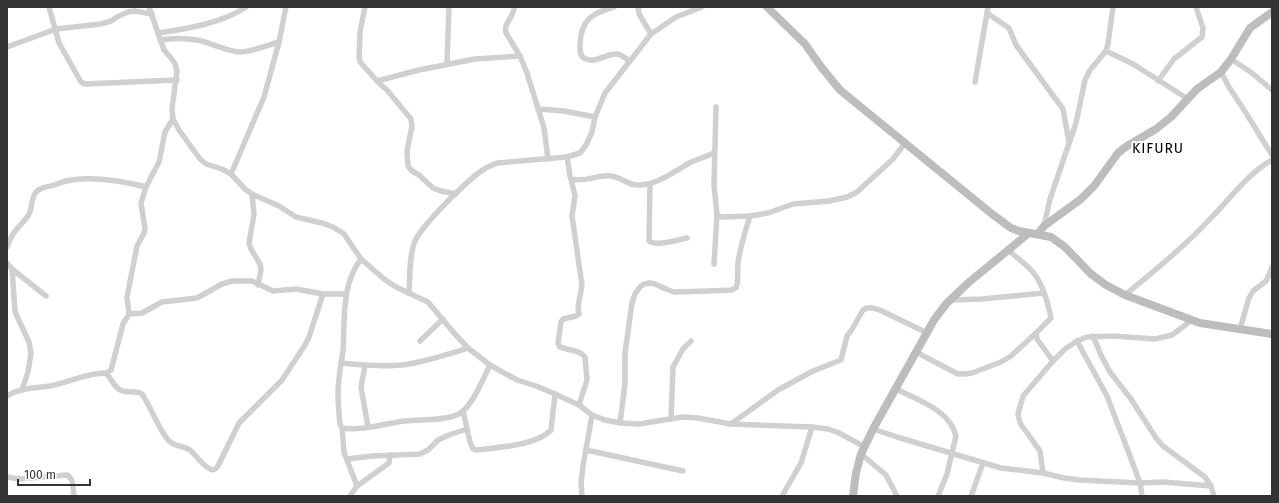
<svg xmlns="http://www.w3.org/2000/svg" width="1279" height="503" font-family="'Fira Sans',sans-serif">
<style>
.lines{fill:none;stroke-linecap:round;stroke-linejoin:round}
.street{stroke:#d0d0d0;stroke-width:5.5}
.secondary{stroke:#bdbdbd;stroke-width:8}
.labels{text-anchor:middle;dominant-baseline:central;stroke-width:4;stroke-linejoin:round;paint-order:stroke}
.quarter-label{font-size:14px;letter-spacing:1px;fill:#000;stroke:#fff}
</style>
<rect width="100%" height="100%" fill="#fff"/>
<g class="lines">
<g class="street">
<path d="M49 7 59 43 81 82 85 84 177 80"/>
<path d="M149 7 164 50 171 58 175 64 177 71 172 109 173 119 179 130 200 159 206 164 222 169 231 174 245 189 252 194 279 206 296 217 322 223 333 227 344 234 361 259 384 279 396 287 428 302 454 333 468 348 490 365 517 380 536 386 555 394 579 405 592 415 605 420 620 423 639 424 682 417 698 418 731 424 812 427 828 429 839 433 865 447"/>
<path d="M365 7 360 32 359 58 361 63 377 81 387 90 411 119 412 126 407 151 408 166 412 171 419 175 433 188 441 191 456 194"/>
<path d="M514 7C515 17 503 22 506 33L520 56 527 73 544 128 548 159"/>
<path d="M614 7C592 13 581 20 580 44 580 49 579 55 584 58 594 65 606 53 617 54 622 55 626 59 630 61"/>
<path d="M638 7 639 14 651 34"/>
<path d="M987 13 1009 28 1016 45 1063 109 1069 142"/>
<path d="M158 33C186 29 223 23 246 7"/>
<path d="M160 40C172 38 185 38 197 40 212 43 225 51 240 52 252 52 268 45 279 42"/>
<path d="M7 47 56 29 101 24 111 21 117 17 128 12 135 11 152 14"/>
<path d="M1106 51 1133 64 1188 99"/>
<path d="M1231 59 1252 73 1272 90"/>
<path d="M447 64 449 7"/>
<path d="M1221 72 1229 87 1244 110 1272 155"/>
<path d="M377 81 419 70 475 59 520 56"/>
<path d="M1158 81 1174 59 1202 37 1203 28 1196 7"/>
<path d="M975 82 988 7"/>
<path d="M716 107 714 185 717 215 722 217 750 216 768 213 793 204 829 201 847 197 857 192 893 159 905 143"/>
<path d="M538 109 564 111 595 117"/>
<path d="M567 157 570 176 571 179C585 183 598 174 611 176 621 177 628 185 637 185 656 186 675 171 691 162 699 159 707 156 714 153"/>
<path d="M231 174 264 97 279 42 286 7"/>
<path d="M571 179 575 196 572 216 582 285 578 307 579 314 576 316 563 319 561 322 558 343 560 347 578 352 582 354 585 357 587 380 579 405"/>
<path d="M650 184 649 241C656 247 677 240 687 238"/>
<path d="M252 194 254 214 249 243 251 249 260 264 261 270 258 285"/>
<path d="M1044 226 1050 199 1076 123 1085 80 1090 70 1106 51 1108 44 1113 7"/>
<path d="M7 247C12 231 19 228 28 216 33 209 30 197 37 191 41 187 49 187 54 185 58 184 62 182 66 181 90 176 122 181 146 187"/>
<path d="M1008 250C1016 257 1025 263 1032 271 1042 282 1048 303 1051 318L1036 333 1037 339 1053 361"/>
<path d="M361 259C341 285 345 320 343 351 341 365 338 379 338 393 338 403 339 414 340 424L342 428C362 431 384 424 404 421 419 419 435 421 450 417 455 416 460 414 464 410 475 400 483 379 490 365"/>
<path d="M7 263 12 269 46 296"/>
<path d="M714 264 717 215"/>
<path d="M12 269 15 312 29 342 31 353 28 372 22 390"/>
<path d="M409 293C410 276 409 256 415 241 423 224 470 177 486 168 489 166 494 165 497 163L567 157 580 153 586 145 592 132 595 117 605 93 651 34 676 17 702 7"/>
<path d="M1125 295C1154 271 1184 247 1210 219 1231 198 1246 175 1272 160"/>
<path d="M950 300 982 299 1044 293"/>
<path d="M129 314 127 297 129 287 137 246 144 233 145 229 141 203 146 187 159 162 165 132 173 119"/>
<path d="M1240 329 1249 298 1253 291 1266 281 1268 277 1272 267"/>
<path d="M1093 336 1101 355 1110 372 1131 399 1156 438 1163 446 1205 477 1211 486 1214 496"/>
<path d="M420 341 443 319"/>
<path d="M1077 341 1107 396 1130 456 1140 483 1142 496"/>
<path d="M916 352 950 370 958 374H965L972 373 1001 362 1011 356 1036 333"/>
<path d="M341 363C361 365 382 367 402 365 425 362 446 355 468 348"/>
<path d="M365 366 361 387 368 427"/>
<path d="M106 373 111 370 123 324 129 314 142 313 162 302 197 298 222 284 232 281H252L273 291 296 289 323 294H346"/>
<path d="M896 389C918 400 950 410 956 436L947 474 938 496"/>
<path d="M7 396C19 388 36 388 50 386 69 382 87 373 106 373 112 379 114 389 123 391 130 393 136 390 142 394 152 409 157 426 168 440 176 448 183 445 190 450 196 455 203 466 210 469 214 471 216 469 218 466L239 423 282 380 305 345 309 337 323 294"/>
<path d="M463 411 470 442 473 449 477 450C498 447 536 446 551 430L555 394"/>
<path d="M671 419 673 367 683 349 691 341"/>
<path d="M620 423 625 384V353L632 303 635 294 640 287 644 284 650 283 655 284 668 290 674 292 709 291 731 290 736 288C739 280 737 271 738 263 740 247 745 232 750 216"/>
<path d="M731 424 778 390 813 371 841 360 847 336 851 331 863 310 867 308H873L882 311 927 333"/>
<path d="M342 428 344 452 357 486"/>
<path d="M873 429 897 437 1001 468 1043 473 1064 478 1080 480 1140 483 1163 482 1211 486"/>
<path d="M586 450 683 471"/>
<path d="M861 454 886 475 897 496"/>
<path d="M347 459 373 456 420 454 428 450 438 440 449 435 467 429"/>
<path d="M1043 473 1040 451 1020 423 1018 414 1023 396 1053 361 1065 349 1077 341 1087 337 1113 336 1155 339 1172 335 1192 320"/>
<path d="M7 477 19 479 67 475C74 479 73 489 74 496"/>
<path d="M350 496 357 486 389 463 390 455"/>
<path d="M582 496 581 483 583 466 592 415"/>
<path d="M782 496 801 463 812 427"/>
<path d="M971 496 983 463"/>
</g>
<g class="secondary">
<path d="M767 7 805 44 822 68 840 90 992 214 1011 228 1019 231 1051 237 1065 247 1091 274 1106 285 1125 295 1200 323 1272 334"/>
<path d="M1038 234 1044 226 1081 199 1094 186 1118 153 1127 146 1156 129 1171 117 1197 89 1221 72 1231 59 1250 28 1272 12"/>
<path d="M853 496 856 473 861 454 873 429 934 320 946 304 968 283 1029 233"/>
</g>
</g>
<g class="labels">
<g class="quarter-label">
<text x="1158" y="148">KIFURU</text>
</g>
</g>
<rect width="1279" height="503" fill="none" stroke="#333333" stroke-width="16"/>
<path d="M18 479v6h72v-6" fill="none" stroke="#333333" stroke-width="2"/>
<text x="24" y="479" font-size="12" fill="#333333" stroke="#ffffff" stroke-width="3" paint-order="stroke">100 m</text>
</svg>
